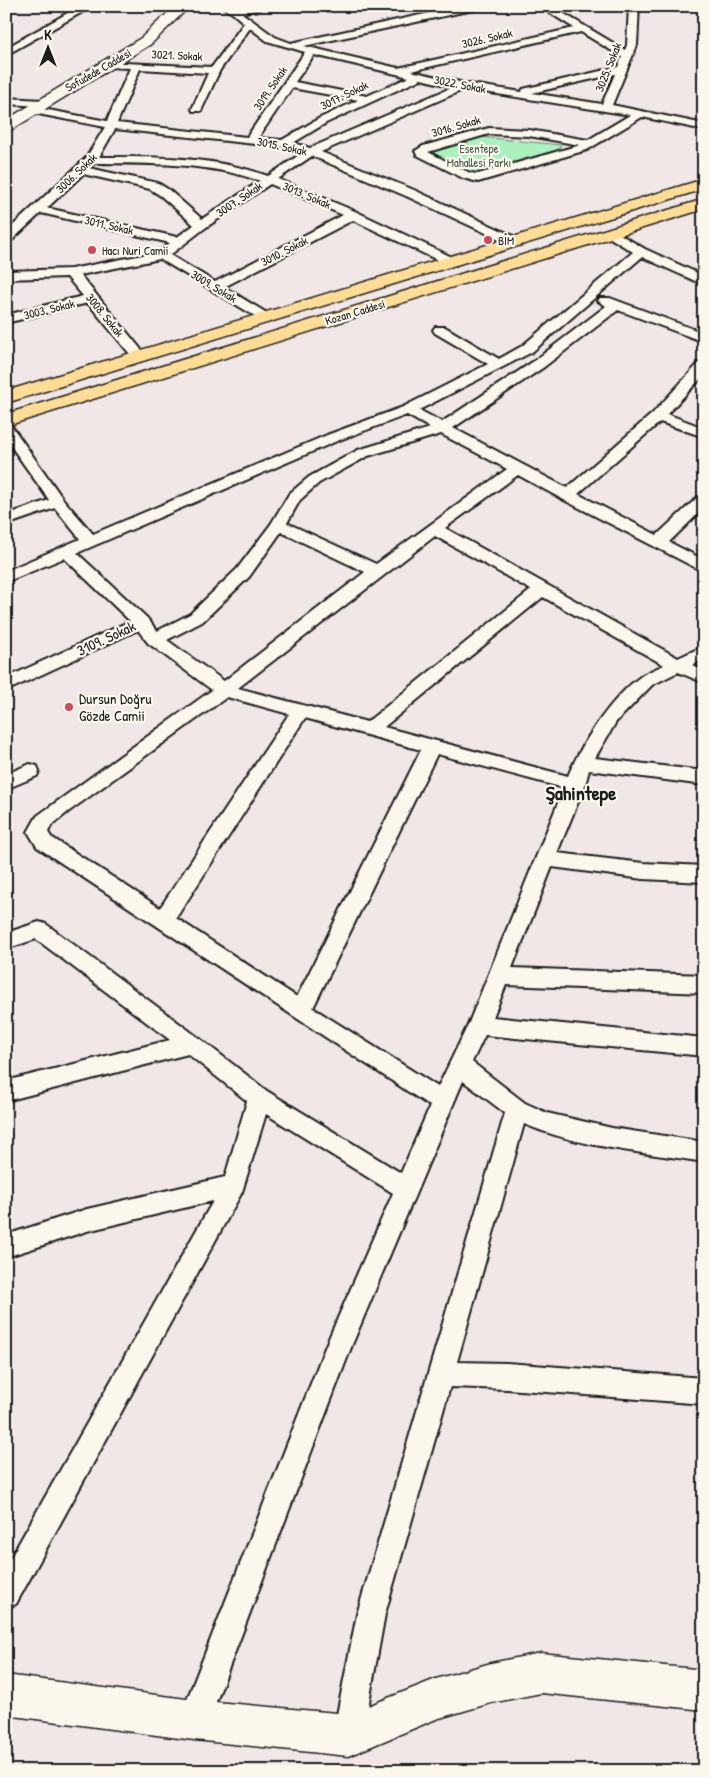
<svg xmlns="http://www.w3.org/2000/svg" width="710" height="1777" font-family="'Patrick Hand',sans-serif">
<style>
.green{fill:#abf1be;stroke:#64866d}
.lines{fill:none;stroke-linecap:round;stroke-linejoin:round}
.street-casing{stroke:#1c1c1c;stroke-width:4}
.secondary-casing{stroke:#1c1c1c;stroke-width:3}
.highway-casing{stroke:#1c1c1c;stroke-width:3}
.street{fill:#fbf7ec;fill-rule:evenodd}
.secondary{fill:#fbf7ec;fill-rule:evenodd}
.highway{fill:#ffdd96;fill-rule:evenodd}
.poi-dot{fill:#d1495b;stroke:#fbf7ec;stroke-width:2}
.labels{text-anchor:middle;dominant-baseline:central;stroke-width:4.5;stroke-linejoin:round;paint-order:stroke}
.far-street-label{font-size:12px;fill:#1c1c1c;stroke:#fbf7ec}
.far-park-label{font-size:12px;fill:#475c4d;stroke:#fbf7ec}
.far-poi-label{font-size:12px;fill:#1c1c1c;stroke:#fbf7ec;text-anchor:start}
.street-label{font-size:15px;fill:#1c1c1c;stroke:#fbf7ec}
.poi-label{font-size:15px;fill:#1c1c1c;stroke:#fbf7ec;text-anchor:start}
.district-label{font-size:20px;font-weight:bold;fill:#1c1c1c;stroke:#fbf7ec}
</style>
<rect width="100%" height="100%" fill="#f0e7e6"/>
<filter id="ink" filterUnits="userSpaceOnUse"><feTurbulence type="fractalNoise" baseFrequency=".02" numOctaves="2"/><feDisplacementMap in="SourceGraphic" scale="10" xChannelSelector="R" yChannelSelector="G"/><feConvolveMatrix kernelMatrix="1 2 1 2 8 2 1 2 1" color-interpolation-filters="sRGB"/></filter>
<g filter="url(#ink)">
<path class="green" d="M480 137 561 145 558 150 474 175 429 153Z"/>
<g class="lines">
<g class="street-casing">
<g id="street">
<path d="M80 6H93L6 55V48Z"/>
<path d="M462 6H482L477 9 304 46 398 68 574 28 539 6H551L625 50 627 45 629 6H639L637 45 612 105 704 124V130L642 117 587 150 478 182 463 178 417 155 415 151 423 146 489 128 529 130 588 140 630 115 465 89 321 152 414 190 520 239 522 242 520 245H512L406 196 312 156 278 179 357 212 456 259 458 262 456 265H448L353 220 224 287 270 315 272 318 270 321 265 322 160 259 80 275 144 353 146 356 144 359H134L88 303 6 323V315L83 296 67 277 6 279V271L71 269 158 252 170 243 41 213 10 242 6 243V232L86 158 105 127 28 112 27 110 28 108 32 107 107 121 130 68 107 67 103 66 102 64 103 62 212 67 244 23 230 11 235 8 275 37 291 43ZM250 28 267 41 305 52 247 137 117 123 140 69 208 73 192 109 193 111H201L220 70ZM581 32 622 57 618 67 523 89 522 92 464 83 411 71ZM314 55 409 77 367 96 295 82ZM615 74 602 104 532 93ZM421 79 453 87 310 148 293 143 326 123ZM292 88 358 100 318 119 282 140 258 138ZM115 129 283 147 302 153 268 176C212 156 157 157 99 157ZM489 134 529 136 580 145 478 174 470 173 428 152ZM94 163C150 164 206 162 260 181L202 219 169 190 158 183 89 168ZM83 174 150 189 161 196 194 225 177 237 47 208ZM270 184 343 215 215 282 170 255 205 228Z"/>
<path d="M6 98 42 100 47 103 42 106 6 104Z"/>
<path d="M611 229 645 249 704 276V285L642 257 532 352 419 410 442 422 534 361 606 306 598 301 600 298H610L704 333V342L618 310 544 367 453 428 567 488 653 413 699 363 704 362V375L667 414 704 428V437L660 422 578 494 657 535 699 496 704 494V508L669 542 704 560V572L562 499 518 475 445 528 678 658 704 646V659L692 665 704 670V683L678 672 652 685 616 722 595 758 704 771V785L589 770 585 785 557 853 643 863 704 866V882L643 879 552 867 512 968 704 975V993L506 985 493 1017 704 1038V1056L485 1035 472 1062 525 1103 547 1113 612 1128 704 1142V1162C647 1153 577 1147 524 1124L457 1362 507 1363 704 1378V1404L507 1389 450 1387 385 1614 363 1735 359 1746 348 1750 337 1746 333 1735 357 1614 505 1113 463 1081 352 1345 209 1720 204 1730 194 1735 184 1730 179 1720 326 1345 393 1193 266 1114 242 1192 16 1604 6 1608V1566L213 1201 87 1231 6 1257V1235L87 1209 225 1177 247 1101 188 1054 6 1101V1081L170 1040 36 939 6 949V933L39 922 46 924 199 1038 267 1091 401 1173 430 1106 37 847 28 832 37 816 212 690 148 643 138 630 6 691V678L130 621 64 558 6 582V571L80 539 55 508 6 525V515L49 500 6 439V424L11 425 63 499 93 534 327 435 403 407 488 364 435 333 433 330 435 327H445L499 359 522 346 633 252 607 236 605 233 607 230ZM407 415 430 428 358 450 309 477 289 494 271 524 237 569 190 614 157 631 147 618 77 553 337 441ZM441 434 507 469 376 564 287 523 300 500 319 483 368 456ZM281 532 365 572 224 681 167 640 202 622 249 577ZM435 536 531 590 367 722 238 688ZM543 597 664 665C656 669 646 672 640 677 611 698 581 744 568 776L384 727ZM227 697 289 714 160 908 51 837 48 832 51 826 68 812ZM305 718 421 750 297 997 176 918ZM437 754 564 788 468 1025 438 1087 313 1008Z"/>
<path d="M30 764 37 766 39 771 37 776 6 789V774Z"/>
</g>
</g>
<g class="secondary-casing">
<g id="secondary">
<path d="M175 6H190L151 44 11 130 6 132V120L141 38Z"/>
<path d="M222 6H262L260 9C246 12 233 19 222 6Z"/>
<path d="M541 1653 704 1670V1710L541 1693 491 1703 436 1719 348 1756 194 1740 6 1715V1675L194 1700 348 1714 436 1679 491 1663Z"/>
</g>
</g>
<g class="highway-casing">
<g id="highway">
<path d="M704 179V189L6 403V391Z"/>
<path d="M704 199V209L6 426V414Z"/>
</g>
</g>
<use href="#street" class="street"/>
<use href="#secondary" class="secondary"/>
<use href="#highway" class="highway"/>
</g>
</g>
<g class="poi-dot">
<circle cx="488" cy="240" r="5"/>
<circle cx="92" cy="250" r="5"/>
<circle cx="69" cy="707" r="5"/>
</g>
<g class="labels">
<g class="far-street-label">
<text transform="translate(487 38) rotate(-13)">3026. Sokak</text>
<text transform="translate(177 55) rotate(3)">3021. Sokak</text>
<text transform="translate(608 67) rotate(-68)">3025. Sokak</text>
<text transform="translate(98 70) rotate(-30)">Sofudede Caddesi</text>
<text transform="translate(460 84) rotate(11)">3022. Sokak</text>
<text transform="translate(270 88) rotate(-56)">3019. Sokak</text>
<text transform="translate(344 95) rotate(-26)">3017. Sokak</text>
<text transform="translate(456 126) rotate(-16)">3016. Sokak</text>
<text transform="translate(282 146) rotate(12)">3015. Sokak</text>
<text transform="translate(76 173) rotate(-44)">3006. Sokak</text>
<text transform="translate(307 195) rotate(23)">3013. Sokak</text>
<text transform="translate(239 199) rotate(-34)">3007. Sokak</text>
<text transform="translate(109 225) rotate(13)">3011. Sokak</text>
<text transform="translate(284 251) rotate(-27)">3010. Sokak</text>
<text transform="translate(214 286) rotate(31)">3009. Sokak</text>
<text transform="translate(49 309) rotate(-14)">3003. Sokak</text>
<text transform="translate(355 312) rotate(-17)">Kozan Caddesi</text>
<text transform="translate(105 315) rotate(51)">3008. Sokak</text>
</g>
<g class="far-park-label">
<text x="479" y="148">Esentepe<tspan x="479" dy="14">Mahallesi Parkı</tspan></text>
</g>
<g class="far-poi-label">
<text x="498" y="240">BİM</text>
<text x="102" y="250">Hacı Nuri Camii</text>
</g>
<g class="street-label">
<text transform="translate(106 638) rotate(-25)">3109. Sokak</text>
</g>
<g class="poi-label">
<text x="79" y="698">Dursun Doğru<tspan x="79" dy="17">Gözde Camii</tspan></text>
</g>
<g class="district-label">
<text x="581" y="792">Şahintepe</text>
</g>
</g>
<rect width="710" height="1777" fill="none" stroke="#fbf7ec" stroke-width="25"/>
<rect x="12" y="12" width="685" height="1752" fill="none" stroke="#1c1c1c" stroke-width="2" filter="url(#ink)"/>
<g transform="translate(48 48)" stroke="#fbf7ec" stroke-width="4" paint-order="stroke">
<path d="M0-4L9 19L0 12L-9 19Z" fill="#1c1c1c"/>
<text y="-8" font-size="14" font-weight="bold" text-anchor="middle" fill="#1c1c1c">K</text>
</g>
</svg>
